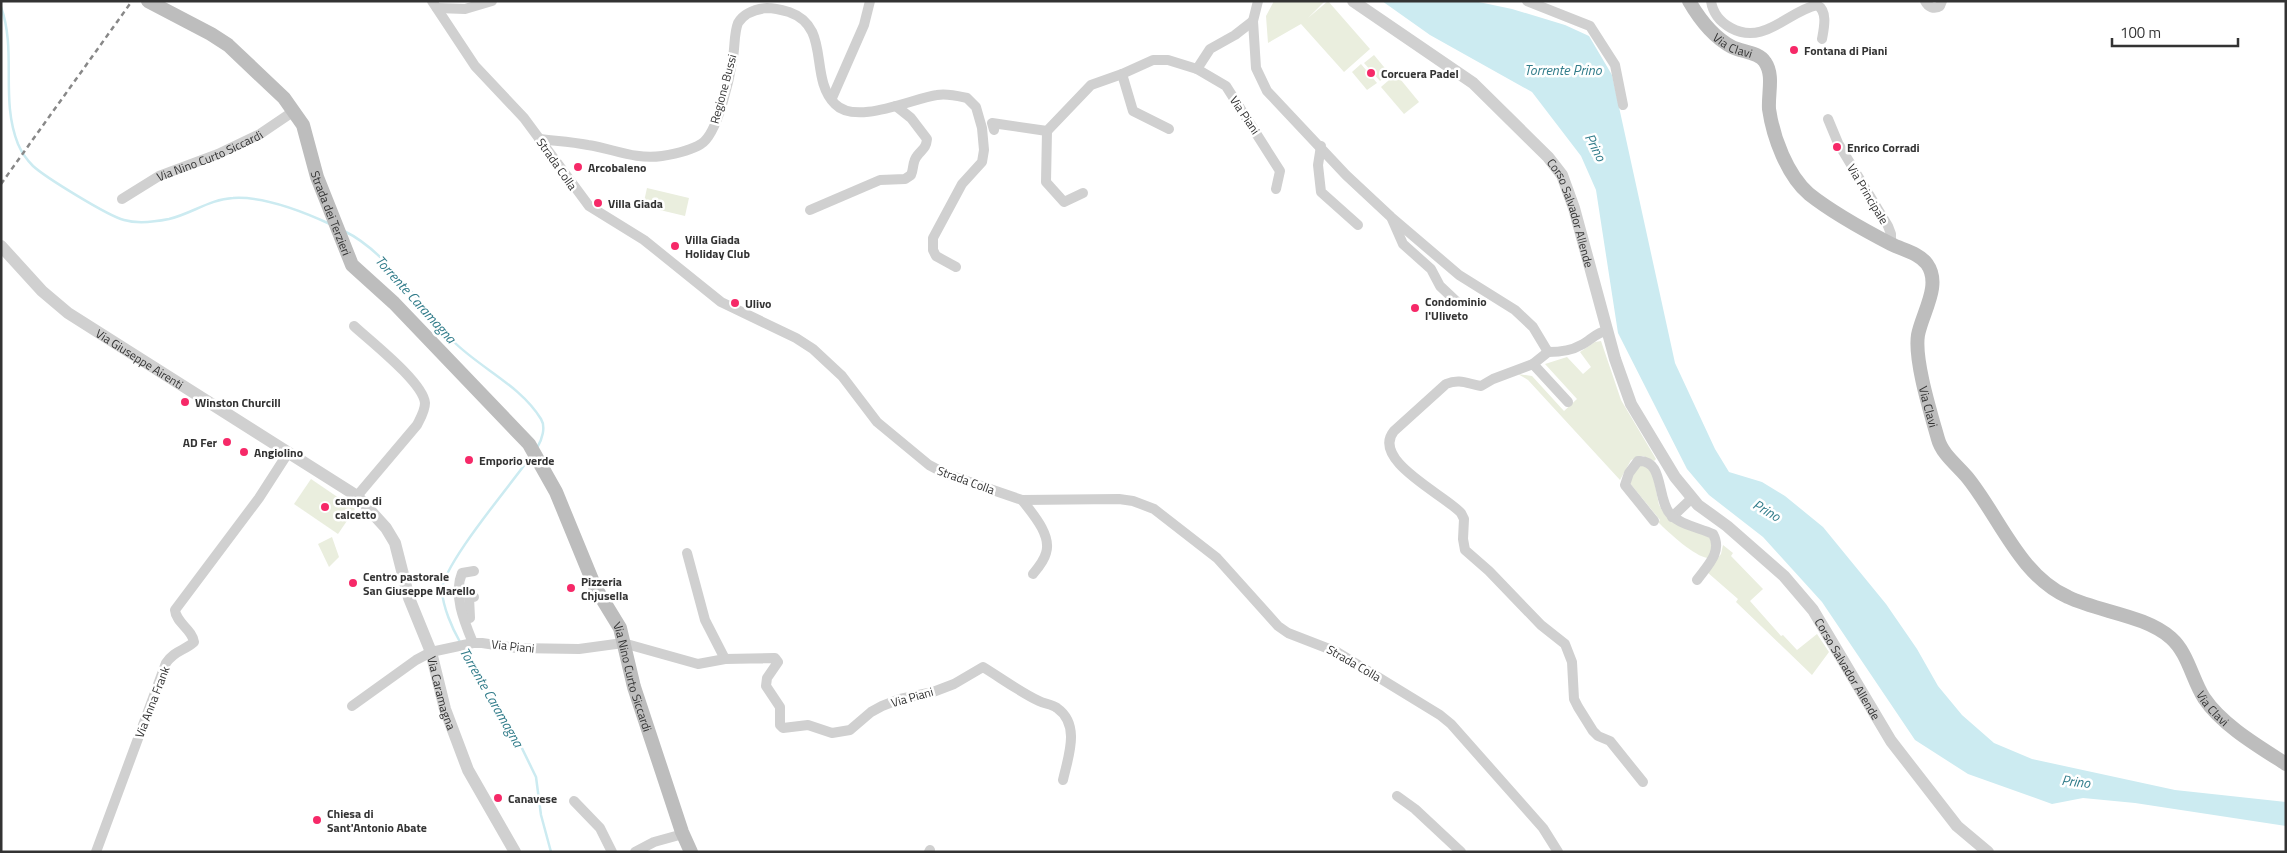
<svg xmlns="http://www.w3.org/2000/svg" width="2287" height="853" font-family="'Titillium Web',sans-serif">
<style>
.green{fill:#eaeede}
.water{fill:#ccebf1}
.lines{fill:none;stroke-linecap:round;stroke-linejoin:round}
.stream{stroke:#ccebf1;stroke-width:2.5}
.minor{stroke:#d0d0d0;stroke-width:10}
.tertiary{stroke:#d0d0d0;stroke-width:12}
.secondary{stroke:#bdbdbd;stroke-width:14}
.rail{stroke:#888;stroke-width:2.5;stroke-dasharray:5 4;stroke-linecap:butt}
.poi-dot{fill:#f62968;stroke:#fff;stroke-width:2}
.labels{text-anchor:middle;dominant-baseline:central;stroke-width:5;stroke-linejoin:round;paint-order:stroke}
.street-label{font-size:12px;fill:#333;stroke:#fff}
.poi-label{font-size:12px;font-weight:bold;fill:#333;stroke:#fff;text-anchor:start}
.water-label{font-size:14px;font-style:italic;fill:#317c8a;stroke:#fff}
</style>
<rect width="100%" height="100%" fill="#fff"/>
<g class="green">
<path d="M1274 1H1325L1308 18 1328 1 1370 49 1344 72 1301 24 1268 43 1266 16Z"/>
<path d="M1374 55 1389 73 1380 81 1364 63Z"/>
<path d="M1361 64 1377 83 1367 90 1352 72Z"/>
<path d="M1396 74 1419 102 1404 114 1381 87Z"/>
<path d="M647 188 689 198 685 216 643 206Z"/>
<path d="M1601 341 1621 400 1656 459 1654 461 1643 456 1631 460 1620 480 1528 380 1518 374 1532 376 1564 411 1577 399 1545 364 1567 357 1583 374 1591 367 1580 352 1595 342Z"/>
<path d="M1645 464 1653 475 1659 505 1665 515 1709 536 1714 545 1708 558C1695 557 1668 532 1658 522L1660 520 1629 482 1636 467Z"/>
<path d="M311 479 355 509 338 534 294 504Z"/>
<path d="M332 537 339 557 329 567 318 544Z"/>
<path d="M1723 545 1733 553 1731 556 1763 589 1750 601 1781 636 1783 635 1797 650 1817 634 1829 652 1812 675 1736 602 1738 599 1707 572 1721 554Z"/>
</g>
<path class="water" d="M1382 1H1474L1512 9 1565 25 1589 36 1612 75 1675 363 1715 449 1729 472 1762 482 1785 496 1823 527 1886 604 1917 649 1938 686 1962 715 1994 743 2032 759 2175 790 2286 802V826L2135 803 2083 798 2052 804 1968 774 1915 740 1822 602 1763 537 1709 495 1687 469 1618 333 1596 190 1581 156 1532 92 1430 35Z"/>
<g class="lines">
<g class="stream">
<path d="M1 7C17 51 0 99 18 144 21 151 28 161 33 166 45 177 108 216 124 220 138 224 154 222 169 219 191 214 210 199 233 198 263 196 304 212 330 224"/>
<path d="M344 231C388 252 420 307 453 341 481 369 520 385 541 419 546 427 542 440 537 448"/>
<path d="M460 642C452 628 443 607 442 591 441 566 514 481 531 456"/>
<path d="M464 649 517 738 536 777 541 815 551 852"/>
</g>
<g class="minor">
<path d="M432 1 475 66 524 118 589 206 644 240 721 302 796 338 813 349 842 376 877 422 929 465 946 474 1022 500 1119 499 1133 501 1154 509 1217 558 1278 626 1288 633 1337 652 1440 715 1451 724 1543 828 1558 852"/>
<path d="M1258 1 1253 21 1256 68 1267 91 1346 175 1391 217 1459 275 1515 310 1533 327 1548 352C1559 352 1571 351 1581 345 1590 341 1596 332 1607 331"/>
<path d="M1527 1 1590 26 1615 65 1623 105"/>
<path d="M1711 1C1713 14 1720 22 1731 28 1764 46 1788 11 1817 5 1828 11 1824 28 1822 39"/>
<path d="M1925 1C1928 7 1934 10 1940 6L1942 1"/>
<path d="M437 8 465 9 492 1"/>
<path d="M1197 69 1210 49 1235 35 1253 21"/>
<path d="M1122 74 1133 111 1169 129"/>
<path d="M832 98 864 25 870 1"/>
<path d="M1828 119 1838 143 1888 226 1891 234V244"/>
<path d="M994 130 992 123 1047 131 1091 85 1122 74 1153 60H1168L1197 69 1226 86 1280 171 1276 189"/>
<path d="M1047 131 1046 182 1064 202 1083 193"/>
<path d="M539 139C555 141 572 142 588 145 614 149 635 160 662 156 674 154 690 151 701 144 718 134 730 76 733 57 735 46 734 33 738 23 744 13 756 9 767 8 775 8 782 10 789 12 832 27 808 77 835 104 856 126 913 98 937 95 947 93 958 96 967 98L976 107 982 128 984 150 982 162 962 184 933 238V250L936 256 956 267"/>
<path d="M1321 146 1318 165 1321 192 1358 225"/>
<path id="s1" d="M122 199 159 176 218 154 260 134 294 111"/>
<path d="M810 210 880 180 905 179 911 175C914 169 912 162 917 156 922 149 926 149 927 139L911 118 896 106"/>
<path d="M1392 219 1403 244 1431 269 1440 286 1458 303"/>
<path d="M354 326C370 341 423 382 425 403 425 411 420 419 417 425L357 496"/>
<path d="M1548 352 1533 364 1493 379 1481 386C1468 384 1460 378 1446 384L1394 431C1370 460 1445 495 1461 513L1464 519 1463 539 1465 550 1489 571 1541 625 1565 644 1572 662 1574 699 1578 707 1593 731 1598 736 1610 741 1643 782"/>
<path d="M1533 364 1568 402"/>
<path d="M1022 500C1032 513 1052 535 1046 553 1044 561 1038 568 1033 574"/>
<path d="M1672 517 1692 498"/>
<path d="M1654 521 1625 485 1629 473 1638 461C1665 459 1656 500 1671 515 1681 525 1700 528 1713 534 1723 552 1707 566 1697 580"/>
<path d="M687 553 705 620 725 659"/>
<path d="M470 618 469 597H474"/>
<path d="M473 643C464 621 453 595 462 573L474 571"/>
<path d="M352 706 416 660 431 652 473 643H482L516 648 579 649 623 643 698 664 725 659 775 658 778 662 767 678 766 686 780 707V725L783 728 808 725 832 733 850 730 871 712 882 706 900 699 933 692 954 684 983 667C1001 678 1020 692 1039 701 1045 704 1052 704 1057 708 1081 725 1068 757 1063 780"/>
<path d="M1397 796 1415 809 1461 852"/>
<path d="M574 801 600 828 612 852"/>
<path d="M96 852 166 663C175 650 184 651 194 642 192 629 176 623 175 610L259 498 288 453"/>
<path d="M635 852 654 842 683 834"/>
<path d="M929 852 930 850"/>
</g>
<g class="tertiary">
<path id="s2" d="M1353 1 1473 83 1548 157 1562 175 1574 208 1615 359 1631 404 1675 477 1698 505 1727 526 1784 576 1813 610 1891 741 1957 826 1988 852"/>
<path id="s3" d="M1 246 42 291 68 313 357 496 386 528 395 543 409 598 431 652 445 709 468 770 515 852"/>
</g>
<g class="secondary">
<path id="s4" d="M148 1 211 34 228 45 284 98 303 125 317 177 352 265 394 303 529 444 556 492 595 587 620 628 634 687 682 832 691 852"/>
<path id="s5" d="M1689 1C1700 20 1713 37 1732 47 1742 52 1759 52 1765 62 1774 75 1768 93 1769 109 1773 137 1787 175 1809 194 1833 213 1864 230 1891 244 1903 250 1919 253 1927 264 1942 285 1922 313 1918 335 1914 360 1931 414 1938 439 1942 454 1957 465 1967 477 1999 516 2019 575 2068 597 2099 612 2145 615 2171 638 2188 653 2192 679 2204 698 2222 725 2258 746 2286 764"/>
</g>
<path class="rail" d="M1 184 132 1"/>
</g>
<g class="poi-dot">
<circle cx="1794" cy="50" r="5"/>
<circle cx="1371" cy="73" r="5"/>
<circle cx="1837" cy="147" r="5"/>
<circle cx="578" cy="167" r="5"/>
<circle cx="598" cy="203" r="5"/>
<circle cx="675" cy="246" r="5"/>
<circle cx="735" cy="303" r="5"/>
<circle cx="1415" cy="308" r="5"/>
<circle cx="185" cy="402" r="5"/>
<circle cx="227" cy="442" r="5"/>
<circle cx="244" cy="452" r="5"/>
<circle cx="469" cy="460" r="5"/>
<circle cx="325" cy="507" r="5"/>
<circle cx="353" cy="583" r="5"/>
<circle cx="571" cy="588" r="5"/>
<circle cx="498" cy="798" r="5"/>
<circle cx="317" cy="820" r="5"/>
</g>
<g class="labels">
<g class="street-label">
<text stroke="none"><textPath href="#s5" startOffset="64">Via Clavi</textPath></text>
<text transform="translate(723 89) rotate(-75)">Regione Bussi</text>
<text transform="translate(1245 115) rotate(56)">Via Piani</text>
<text stroke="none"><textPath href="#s1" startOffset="98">Via Nino Curto Siccardi</textPath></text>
<text transform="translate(557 164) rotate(55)">Strada Colla</text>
<text transform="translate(1868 194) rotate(59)">Via Principale</text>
<text stroke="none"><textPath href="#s4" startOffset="294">Strada dei Terzieri</textPath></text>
<text stroke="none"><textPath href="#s2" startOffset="312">Corso Salvador Allende</textPath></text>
<text stroke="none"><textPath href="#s3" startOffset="180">Via Giuseppe Airenti</textPath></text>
<text stroke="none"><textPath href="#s5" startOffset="529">Via Clavi</textPath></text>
<text transform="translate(966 480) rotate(20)">Strada Colla</text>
<text transform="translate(513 646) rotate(6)">Via Piani</text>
<text transform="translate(1354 663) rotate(30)">Strada Colla</text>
<text stroke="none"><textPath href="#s2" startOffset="859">Corso Salvador Allende</textPath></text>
<text stroke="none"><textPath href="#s4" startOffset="858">Via Nino Curto Siccardi</textPath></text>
<text stroke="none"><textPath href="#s3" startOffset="655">Via Caramagna</textPath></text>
<text transform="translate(912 697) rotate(-16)">Via Piani</text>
<text transform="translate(152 702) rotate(-69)">Via Anna Frank</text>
<text stroke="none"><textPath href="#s5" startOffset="964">Via Clavi</textPath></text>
</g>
<g class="poi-label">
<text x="1804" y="50">Fontana di Piani</text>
<text x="1381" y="73">Corcuera Padel</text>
<text x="1847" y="147">Enrico Corradi</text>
<text x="588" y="167">Arcobaleno</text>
<text x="608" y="203">Villa Giada</text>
<text x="685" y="239">Villa Giada<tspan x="685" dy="14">Holiday Club</tspan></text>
<text x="1425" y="301">Condominio<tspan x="1425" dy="14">l'Uliveto</tspan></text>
<text x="745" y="303">Ulivo</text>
<text x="195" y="402">Winston Churcill</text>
<text x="217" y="442" text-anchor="end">AD Fer</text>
<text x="254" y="452">Angiolino</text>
<text x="479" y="460">Emporio verde</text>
<text x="335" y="500">campo di<tspan x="335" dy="14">calcetto</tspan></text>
<text x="363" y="576">Centro pastorale<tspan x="363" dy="14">San Giuseppe Marello</tspan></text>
<text x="581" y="581">Pizzeria<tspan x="581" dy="14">Chjusella</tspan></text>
<text x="508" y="798">Canavese</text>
<text x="327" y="813">Chiesa di<tspan x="327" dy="14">Sant'Antonio Abate</tspan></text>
</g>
<g class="water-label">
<text x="1563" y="69">Torrente Prino</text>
<text transform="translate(1596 147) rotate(63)">Prino</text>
<text transform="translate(416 299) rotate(48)">Torrente Caramagna</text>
<text transform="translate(1767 510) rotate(30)">Prino</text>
<text transform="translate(492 697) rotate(60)">Torrente Caramagna</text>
<text transform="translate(2076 781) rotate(7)">Prino</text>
</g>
</g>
<rect width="2287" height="853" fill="none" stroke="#333333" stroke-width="5"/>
<path d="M2112 38v8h126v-8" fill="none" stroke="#333333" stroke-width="2.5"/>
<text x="2120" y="38" font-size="15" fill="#333333" stroke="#ffffff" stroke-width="4" paint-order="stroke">100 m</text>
</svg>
